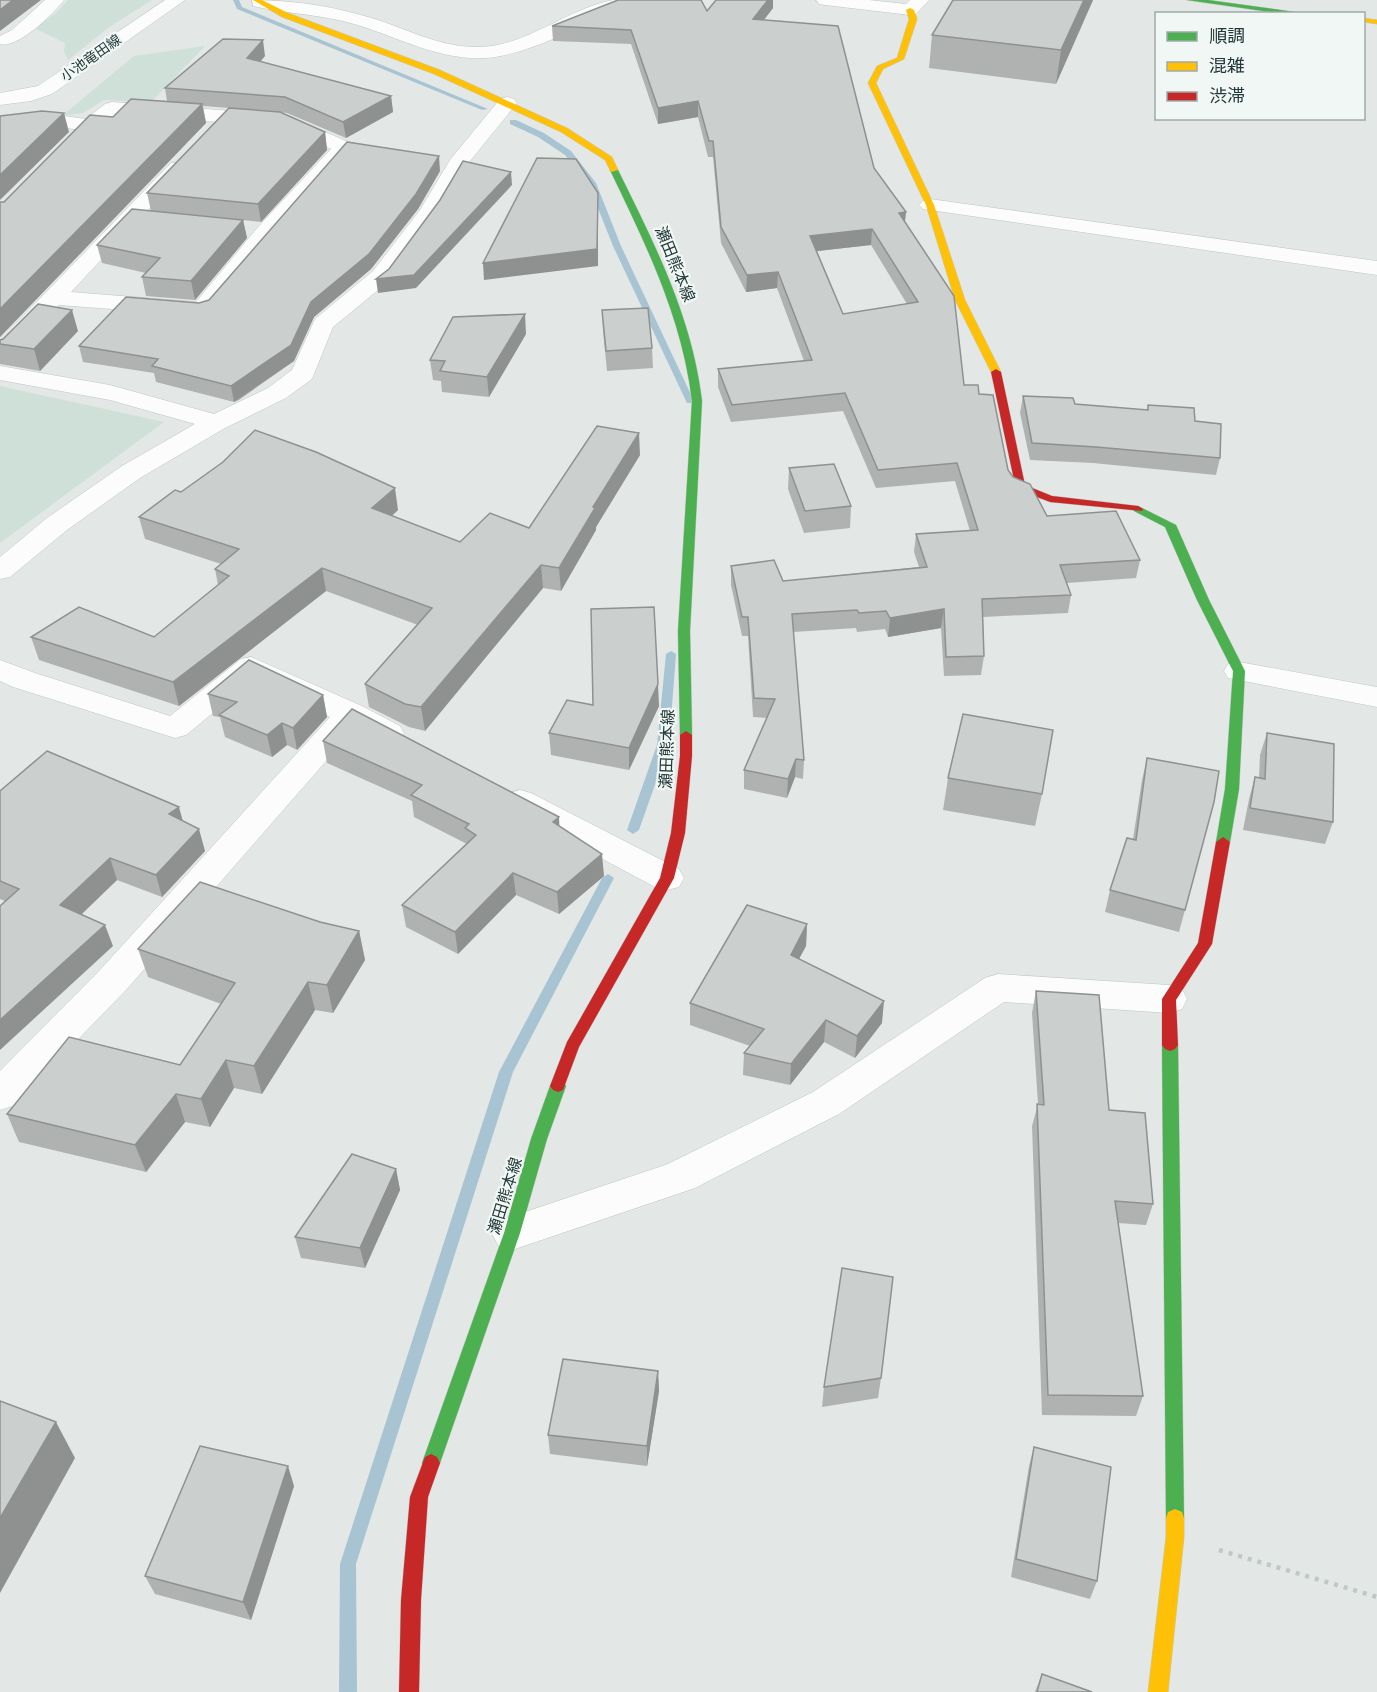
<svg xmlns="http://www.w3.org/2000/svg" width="1377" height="1692" font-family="Rubik,'Noto Sans JP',sans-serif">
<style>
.green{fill:#cee0d7}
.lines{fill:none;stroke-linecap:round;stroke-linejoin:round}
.stream{fill:#a8c4d3;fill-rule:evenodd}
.street-casing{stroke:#c0c5c4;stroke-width:1}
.fast-casing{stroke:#c0c6c4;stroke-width:1}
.slow-casing{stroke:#c0c6c4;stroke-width:1}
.jam-casing{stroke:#c0c6c4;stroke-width:1}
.path{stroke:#c0c8c7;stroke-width:4.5;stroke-dasharray:4 6;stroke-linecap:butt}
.street{fill:#fbfcfb;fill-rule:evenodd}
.fast{fill:#4caf50;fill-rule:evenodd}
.slow{fill:#ffc107;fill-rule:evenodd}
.jam{fill:#c62828;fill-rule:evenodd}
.wall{fill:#afb2b1;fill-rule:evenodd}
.shaded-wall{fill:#8e9190}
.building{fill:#cbcfce;stroke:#8e9190;stroke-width:1.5;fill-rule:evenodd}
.labels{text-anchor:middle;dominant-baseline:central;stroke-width:4.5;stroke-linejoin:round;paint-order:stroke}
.far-street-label{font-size:14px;fill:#233938;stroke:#f1f7f5}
.street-label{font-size:16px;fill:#233938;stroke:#f1f7f5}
</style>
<rect width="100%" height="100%" fill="#e3e8e7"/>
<g class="green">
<path d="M68 0H152L108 28 68 60 64 51 65 43 34 28 55 14Z"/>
<path d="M205 46 151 102 104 100 83 113 62 116 134 56Z"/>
<path d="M0 386 164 422 0 543Z"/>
</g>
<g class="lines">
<g class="stream">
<path d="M233 0H239L242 7 488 109 482 110 237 9Z"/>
<path d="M510 120H516L544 133 571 151 596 183 621 246 694 401 693 403H687L686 401 613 246 588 183 565 155 538 137 510 124Z"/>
<path d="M671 651 676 654 669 745 639 830 633 834 627 830 657 745 666 654Z"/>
<path d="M608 874 614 878 513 1072 356 1564 357 1692H339L340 1564 499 1072 602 878Z"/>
</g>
<g class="street-casing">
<g id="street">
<path d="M45 0H64C53 14 18 49 0 44V36L12 30Z"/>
<path d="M165 0H185L52 94 31 101 0 105V93L38 86Z"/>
<path d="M252 0C295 0 337 7 378 20 411 31 443 48 479 47 528 46 566 9 613 0 623 0 634 0 645 0L642 4C593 16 551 46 501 56 445 67 396 34 343 21 313 14 282 13 253 6Z"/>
<path d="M816 0H869L906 4 910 0H929L916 14 910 15 825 5 819 4Z"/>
<path d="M507 97 514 99 517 103 466 166 440 212 389 281 333 327 312 379 286 398 225 428 140 478 67 530 10 577 0 579V557L47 518 122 466 195 424 110 400 0 380V366L110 385 214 414 268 388 292 370 315 319 373 271 420 210 450 160 500 99Z"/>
<path d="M112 102 287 115 348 142 393 151 396 155 393 159 386 161 348 154 275 236 210 314 202 316 59 305 8 359 0 361V340L171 163H185L188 167 71 292 196 302 259 226 331 149 283 127 116 114 97 129 90 131 57 127 0 134V122L57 115 86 119 105 104Z"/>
<path d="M930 199 1377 261V275L923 209 919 205 923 201Z"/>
<path d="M251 657 362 706 400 726 404 733 400 740 389 743 354 729 126 990 13 1106 0 1110V1071L100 970 330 717 254 679 186 735 175 738 13 687 0 681V660L35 673 170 716 241 659Z"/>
<path d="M1239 662 1377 687V707L1228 678 1224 671 1228 664Z"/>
<path d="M520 790 531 793 679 869 684 878 679 887 667 890 655 887 509 809 504 801 509 793Z"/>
<path d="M998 974 1169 985 1182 989 1187 999 1182 1009 1169 1013 1004 1002 839 1114 695 1188 512 1250 498 1245 492 1233 498 1221 668 1164 813 1092 985 978Z"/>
</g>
</g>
<g class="fast-casing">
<g id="fast">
<path d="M1187 0H1208L1309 14H1284Z"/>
<path d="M614 167 618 170C655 245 692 317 702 401L690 631 692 735 686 739 680 735 678 631 692 401C682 317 646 245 610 170Z"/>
<path d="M1138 506 1176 525 1209 600 1245 671 1239 789 1230 842 1223 847 1216 842 1225 789 1233 671 1197 600 1165 527 1134 511 1133 509Z"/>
<path d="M1170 1039 1175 1041 1178 1045 1184 1518 1182 1524 1175 1527 1168 1524 1166 1518 1162 1045 1165 1041Z"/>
<path d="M558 1080 563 1082 566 1086 547 1139 520 1233 440 1463 437 1469 431 1472 425 1469 422 1463 504 1233 531 1139 550 1086 553 1082Z"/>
</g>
</g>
<g class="slow-casing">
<g id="slow">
<path d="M253 0H262L288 13 440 70 567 128 612 157 618 170 611 172 605 160 561 132 434 74 282 17Z"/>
<path d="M910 8 914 10 917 19 904 59 883 69 876 83 934 205 965 300 1001 372 996 375 991 372 955 300 926 205 868 83 877 66 897 58 909 19 906 10Z"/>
<path d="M1364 18 1377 20V24L1364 22Z"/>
<path d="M1175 1509 1182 1512 1184 1518V1537L1168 1692H1148L1166 1537V1518L1168 1512Z"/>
</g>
</g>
<g class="jam-casing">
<g id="jam">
<path d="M996 369 1001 372 1025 485 1052 496 1138 506 1143 509 1142 511 1050 502 1016 489 991 372Z"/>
<path d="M686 731 692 735V756L685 833 674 878 579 1047 563 1090 558 1092 553 1090 550 1086 567 1042 660 878 671 833 680 756V735Z"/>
<path d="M1223 837 1230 842 1212 944 1176 1000 1178 1045 1175 1049 1170 1051 1165 1049 1162 1045V999L1198 943 1216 842Z"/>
<path d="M431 1454 437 1457 440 1463 428 1497 421 1600 419 1692H399L401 1600 410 1497 425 1457Z"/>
</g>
</g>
<path class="path" d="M1219 1550 1377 1597"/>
<use href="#street" class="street"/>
<use href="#fast" class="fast"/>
<use href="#slow" class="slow"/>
<use href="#jam" class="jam"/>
</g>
<g class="wall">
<path d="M953 0H1093L1056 84 929 68 932 35Z"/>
<path d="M773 8 764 20 906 212 905 222 964 385 979 394 1008 470 1047 516 1140 560 1136 578 1067 583 1071 595 1068 613 983 617 984 656 981 675 944 676 941 628 888 637 885 629 857 632 856 628 793 632 804 760 803 779 795 777 787 798 744 789V770L767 718 753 717 748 636H742L731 585V566L783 581 919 567 914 552 916 534 970 531 955 481 876 488 843 411 731 422 718 387V369L804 361 777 288 746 292 721 243 713 157H708L698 117 658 124 631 44 553 41 552 26 707 11ZM871 245 907 304 843 314 817 251Z"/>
<path d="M265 56 260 62 391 96 393 112 346 138 287 113 280 112 325 132 327 150 261 222 243 220 247 238 195 300 146 296 142 277 146 273 102 263 97 245 151 211 147 193 229 108 203 106 206 123 0 337V202H4L113 117 167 101 165 88Z"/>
<path d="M440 171 418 209 371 269 314 317 294 361 239 400 234 402 156 382 154 373 83 362 79 346 209 300Z"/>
<path d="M602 310 652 348 653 368 607 371 603 330Z"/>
<path d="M78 331 40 371 0 364V340Z"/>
<path d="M526 334 489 397 442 392 441 381 433 380 430 360Z"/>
<path d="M1023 396 1075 404 1147 410 1148 405 1195 421 1220 458 1216 475 1093 463 1030 460 1020 413Z"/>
<path d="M640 455 596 527V530L561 591 543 588 425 731 409 727 369 707 365 684 418 625 326 591 179 706 39 660 31 637H154L218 585 215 569 221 564 145 539 139 517 181 492 398 510 392 516 460 542 529 528Z"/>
<path d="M789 468 851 506 850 528 804 533 788 489Z"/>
<path d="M208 694 323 695 327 717 297 750 287 745 272 757 225 737 220 717 213 716Z"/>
<path d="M593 705 659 706 629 770 551 755 549 733Z"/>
<path d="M1267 733 1333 822 1325 844 1243 830 1249 799 1255 777 1259 778 1260 755Z"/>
<path d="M323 741 559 826 604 876 559 914 516 895 458 954 406 927 402 905 467 844 414 817 412 801 327 763Z"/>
<path d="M1147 758 1185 910 1179 932 1105 912 1110 890 1133 839 1142 780Z"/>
<path d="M948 778 1042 794 1035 826 943 810Z"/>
<path d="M0 791 183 821 205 851 162 897 117 880 82 914 113 946 0 899Z"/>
<path d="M320 922 359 931 365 960 333 1013 315 1010 262 1094 234 1088 210 1127 185 1122 146 1172 19 1142 7 1114 180 1065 221 1004 148 977 138 949Z"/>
<path d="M807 924 806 946 799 959 882 1023 855 1058 824 1042 790 1085 743 1075 744 1053 750 1046 690 1025V1003Z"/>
<path d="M1036 991 1109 1110 1153 1204 1146 1225 1118 1223 1143 1396 1136 1416 1042 1415 1032 1126 1038 1104 1032 1013Z"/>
<path d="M396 1169 400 1190 365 1268 301 1258 295 1237Z"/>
<path d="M658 1371 659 1391 647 1466 550 1454 548 1435Z"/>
<path d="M881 1378 878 1398 822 1407 824 1387Z"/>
<path d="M1034 1447 1097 1581 1090 1599 1011 1577 1029 1466Z"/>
<path d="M294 1486 251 1620 155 1594 145 1576Z"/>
<path d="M1042 1674 1092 1692H1035Z"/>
</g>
<g class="shaded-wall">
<path d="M13 0H41L0 31V9Z"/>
<path d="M768 0H773V8L753 34V19Z"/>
<path d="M1084 0H1093L1056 84 1061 50Z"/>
<path d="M263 40 265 56 250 73 247 58Z"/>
<path d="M391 96 393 112 346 138 343 122Z"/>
<path d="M698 101V117L658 124V108Z"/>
<path d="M202 104 206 123 0 337V309Z"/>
<path d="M64 113 69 132 0 200V175Z"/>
<path d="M325 132 327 150 261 222 258 204Z"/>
<path d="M439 156 440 171 418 209 371 269 314 317 294 361 234 402 231 386Z"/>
<path d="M511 172 512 185 416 288 378 293 376 279Z"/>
<path d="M598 193V266L484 280 483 263Z"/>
<path d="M906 212 904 229 899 213Z"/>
<path d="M243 220 247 238 195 300 191 281Z"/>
<path d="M872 229 871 245 809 252 810 236Z"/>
<path d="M778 272 777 288 746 292 747 275Z"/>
<path d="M72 310 78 331 40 371 34 349Z"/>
<path d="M525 314 526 334 489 397 487 377Z"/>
<path d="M639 433 640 455 596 527V530L561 591 559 568 593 507Z"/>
<path d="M395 488 398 510 375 530 372 508Z"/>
<path d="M541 565 543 588 425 731 421 707Z"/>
<path d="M322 568 326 591 179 706 173 682Z"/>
<path d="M944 609 941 628 888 637 890 618Z"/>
<path d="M658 684 659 706 629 770V748Z"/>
<path d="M323 695 327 717 297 750 293 728Z"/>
<path d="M282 723 287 745 272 757 267 735Z"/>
<path d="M796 759 795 777 787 798 788 779Z"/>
<path d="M179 807 185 829 169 814Z"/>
<path d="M559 817 560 839 553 822Z"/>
<path d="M199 829 205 851 162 897 156 875Z"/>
<path d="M602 854 604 876 559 914 557 892Z"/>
<path d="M110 858 117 880 68 927 60 905Z"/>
<path d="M513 873 516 895 458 954 455 932Z"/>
<path d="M807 924 806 946 789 977 791 955Z"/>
<path d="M105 925 113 946 0 1050V1020Z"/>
<path d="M359 931 365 960 333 1013 327 985Z"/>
<path d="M308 982 315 1010 262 1094 254 1066Z"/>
<path d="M884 1001 882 1023 855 1058 857 1036Z"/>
<path d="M826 1020 824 1042 790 1085 791 1064Z"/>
<path d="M226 1060 234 1088 210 1127 201 1099Z"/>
<path d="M176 1094 185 1122 146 1172 135 1145Z"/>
<path d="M396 1169 400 1190 365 1268 360 1248Z"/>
<path d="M658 1371 659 1391 647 1466V1446Z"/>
<path d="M56 1422 75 1458 0 1593V1518Z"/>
<path d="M288 1466 294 1486 251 1620 243 1602Z"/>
</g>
<g class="building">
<path d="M0 0H13L0 10Z"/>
<path d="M618 0H701L707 11 716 0H768L753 19 838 26 874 168 906 212 899 213 954 296 964 385H978L979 394 993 395 1008 470 1013 477 1030 484 1047 516 1116 511 1140 560 1060 565 1071 595 982 599 984 656 946 657 944 609 890 618 886 611 859 613 857 610 792 614 804 760 796 759 788 779 744 770 775 699 754 698 748 617H742L731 566 774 560 783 581 927 567 916 534 978 530 957 463 878 470 845 393 732 405 718 369 812 360 778 272 747 275 721 227 713 141H709L698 101 658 108 631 30 552 26ZM872 229 918 302 843 314 810 236Z"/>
<path d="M953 0H1084L1061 50 932 35Z"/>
<path d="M223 39 263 40 247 58 391 96 343 122 285 97 165 88Z"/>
<path d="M131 99 202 104 0 309V202H4L90 115 113 117Z"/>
<path d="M229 108 280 112 325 132 258 204 147 193Z"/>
<path d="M42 111 64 113 0 175V116Z"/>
<path d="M347 142 439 156 416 194 369 254 311 302 291 345 231 386 152 366 158 359 79 346 126 297 199 303 209 300Z"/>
<path d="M537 158 576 159 598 193 597 249 483 263Z"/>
<path d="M463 161 511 172 414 275 376 279 389 269 440 200Z"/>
<path d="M132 209 243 220 191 281 142 277 160 258 97 245Z"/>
<path d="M38 304 72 310 34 349 0 344V340L3 339Z"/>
<path d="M648 308 652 348 606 351 602 310Z"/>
<path d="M525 314 487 377 440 371 445 361 430 360 453 317Z"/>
<path d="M1023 396 1073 398 1075 404 1148 410V405L1194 408 1195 421 1221 424 1220 458 1096 447 1032 443Z"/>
<path d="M597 426 639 433 593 507 595 508 559 568 541 565 421 707 405 704 365 684 432 608 322 568 173 682 31 637 79 607 154 637 229 576 215 569 239 549 139 517 175 490 181 492 223 462 255 430 316 452 395 488 372 508 460 542 490 513 529 528Z"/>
<path d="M834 464 851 506 805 511 789 468Z"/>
<path d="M654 607 658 684 629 748 549 733 567 700 593 705 591 609Z"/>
<path d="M249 660 323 695 293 728 282 723 267 735 219 715 237 702 208 694Z"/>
<path d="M352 709 559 817 553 822 602 854 557 892 513 873 455 932 402 905 476 835 465 828 469 824 411 795 422 785 323 741Z"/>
<path d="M963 714 1053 730 1042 794 948 778Z"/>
<path d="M1267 733 1334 744 1333 822 1250 808 1255 777 1265 779Z"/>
<path d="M47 751 179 807 169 814 199 829 156 875 110 858 60 905 105 925 0 1020V906L19 889 0 881V791Z"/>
<path d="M1147 758 1219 771 1214 802 1185 910 1110 890 1127 838 1136 840Z"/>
<path d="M200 882 320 922 359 931 327 985 308 982 254 1066 226 1060 201 1099 176 1094 135 1145 7 1114 69 1037 180 1065 235 983 138 949Z"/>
<path d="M747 905 807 924 791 955 884 1001 857 1036 826 1020 791 1064 744 1053 764 1029 690 1003Z"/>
<path d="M1036 991 1099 995 1109 1110 1145 1113 1153 1204 1115 1201 1143 1396 1048 1395 1037 1104 1044 1105Z"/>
<path d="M352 1154 396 1169 360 1248 295 1237Z"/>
<path d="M842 1268 893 1277 881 1378 824 1387Z"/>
<path d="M563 1359 658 1371 647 1446 548 1435Z"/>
<path d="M0 1401 56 1422 0 1518Z"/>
<path d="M200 1446 288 1466 243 1602 145 1576Z"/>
<path d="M1034 1447 1111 1467 1097 1581 1016 1559Z"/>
<path d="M1042 1674 1092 1692H1037Z"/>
</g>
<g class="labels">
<g class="far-street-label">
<text transform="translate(91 58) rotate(-35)">小池竜田線</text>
</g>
<g class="street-label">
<text transform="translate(675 264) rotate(68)">瀬田熊本線</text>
<text transform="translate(667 749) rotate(-88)">瀬田熊本線</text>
<text transform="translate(505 1196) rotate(-73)">瀬田熊本線</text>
</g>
</g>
<rect x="1155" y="12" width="210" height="108" fill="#f1f7f5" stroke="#9faba9" stroke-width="1.5"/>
<rect x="1167" y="32" width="30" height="9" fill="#4caf50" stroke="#9faba9" stroke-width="1.5"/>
<text x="1209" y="42" font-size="18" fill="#233938">順調</text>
<rect x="1167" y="62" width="30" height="9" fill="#ffc107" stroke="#9faba9" stroke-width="1.5"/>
<text x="1209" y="72" font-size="18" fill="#233938">混雑</text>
<rect x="1167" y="92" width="30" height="9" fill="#c62828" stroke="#9faba9" stroke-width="1.5"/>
<text x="1209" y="102" font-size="18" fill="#233938">渋滞</text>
</svg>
